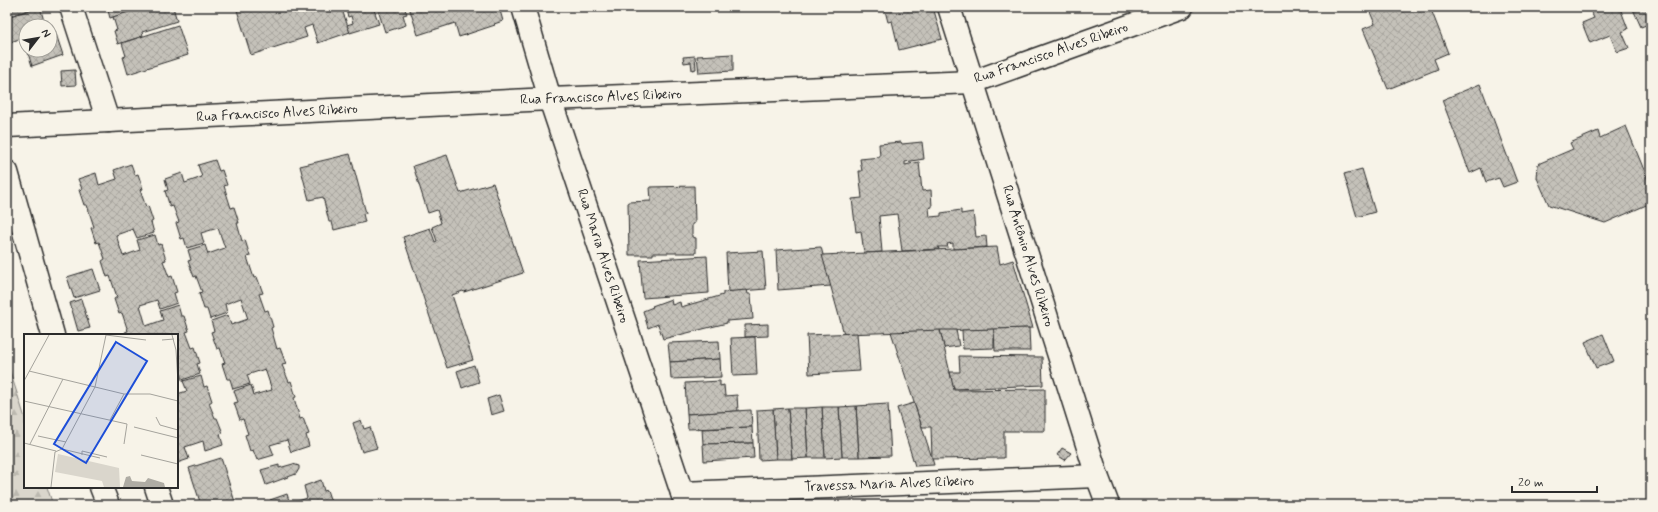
<svg xmlns="http://www.w3.org/2000/svg" width="1658" height="512" font-family="Mynerve,sans-serif">
<style>
.forest{fill:url(#forest-firs);stroke:#82807c}
.building{fill:url(#building-cross-hatch);stroke:#2b2b2b}
.lines{fill:none;stroke-linecap:round;stroke-linejoin:round}
.minor-casing{stroke:#2b2b2b;stroke-width:25}
.minor{stroke:#f7f3e8;stroke-width:22}
.labels{text-anchor:middle;dominant-baseline:central;stroke-width:4;stroke-linejoin:round;paint-order:stroke}
.street-label{font-size:14px;fill:#2b2b2b;stroke:#f7f3e8}
.inset-road{fill:none;stroke:#a5a39c;stroke-width:1}
.view{fill:#1d4ed8;fill-opacity:0.15;stroke:#1d4ed8;stroke-width:2}
.inset-edge{fill:none;stroke:#2b2b2b;stroke-width:2}
</style>
<defs>
<pattern id="forest-firs" width="22" height="20" patternUnits="userSpaceOnUse"><rect width="22" height="20" fill="#dad6cc"/><path d="M5 1l3.5 6h-7zM16 11l3.5 6h-7z" fill="#bbb8af"/></pattern>
<pattern id="building-cross-hatch" width="8" height="8" patternUnits="userSpaceOnUse"><rect width="8" height="8" fill="#c4c1b9"/><path d="M0 0l8 8M0 8l8-8" fill="none" stroke="#a9a69f"/></pattern>
</defs>
<rect width="100%" height="100%" fill="#f7f3e8"/>
<filter id="ink" filterUnits="userSpaceOnUse"><feTurbulence type="fractalNoise" baseFrequency=".025" numOctaves="2"/><feDisplacementMap in="SourceGraphic" scale="8" xChannelSelector="R" yChannelSelector="G"/><feConvolveMatrix kernelMatrix="1 2 1 2 8 2 1 2 1" color-interpolation-filters="sRGB"/></filter>
<g filter="url(#ink)">
<path class="forest" d="M7 362 25 418V487H47L53 505H7Z"/>
<g class="building">
<path d="M7 7H39L10 16 9 12 7 13Z"/>
<path d="M40 7 44 21 47 20 49 26H26V37L7 43V17Z"/>
<path d="M107 7H134L135 10 110 18Z"/>
<path d="M144 7H173L177 21 142 32 143 36 118 44 114 31 117 30 113 17Z"/>
<path d="M236 7H341L350 32 318 43 312 25 304 28 307 37 251 55Z"/>
<path d="M345 7H373L379 24 350 33 347 25 353 23 351 16 348 17Z"/>
<path d="M377 7H404L407 14 403 15 406 25 385 32Z"/>
<path d="M409 7H499L503 21 494 24 495 25 459 37 455 23 418 35Z"/>
<path d="M884 7H933L942 39 899 50 892 21 888 22Z"/>
<path d="M1382 7H1430L1448 53 1434 59 1438 69 1388 89 1363 29 1375 24 1370 12Z"/>
<path d="M1579 7H1617L1618 9 1620 8 1628 29 1622 32 1629 48 1617 52 1610 35 1590 43 1582 23 1594 18 1589 8 1581 12Z"/>
<path d="M1632 7H1651V23L1641 27Z"/>
<path d="M178 25 188 55 128 74 123 57 126 56 122 43Z"/>
<path d="M55 31 63 55 32 66 27 50H50V33Z"/>
<path d="M733 54V71L699 73 697 56Z"/>
<path d="M695 56 696 69 692 70 691 62 684 63 683 57Z"/>
<path d="M75 70 76 85 62 86 61 71Z"/>
<path d="M1480 84 1517 182 1503 187 1499 178 1486 182 1481 168 1470 173 1442 100Z"/>
<path d="M1626 126 1651 187V203L1605 223 1549 205 1537 178 1538 164 1573 149 1570 143 1598 131 1600 138Z"/>
<path d="M901 142 902 144 922 142 924 159 905 162V165L919 162 922 191 931 190 932 207 929 208 930 217 941 216V213L961 210V214L973 212 976 237 986 236 987 247 953 249V243L947 244 948 247H938L939 249 902 251 897 214 879 216 882 252 864 253 861 231 856 232 852 199 862 198 859 171H862L860 159 880 157 879 144Z"/>
<path d="M350 154 366 213 363 214 365 222 334 230 332 222H329L323 197 309 200 300 166Z"/>
<path d="M447 155 460 193 493 183 523 273 464 292 463 291 452 295 473 360 447 368 403 237 430 228 435 242 437 241 432 227 441 223 437 210 428 213 413 166Z"/>
<path d="M215 160 219 171 222 170 227 185 224 186 231 208 234 207 239 223H237L242 241 245 240 250 256 247 257 254 278 257 277 263 293 259 294 265 311 268 310 273 327 271 328 277 349 280 348 286 364 282 365 289 382 291 381 296 397 294 398 300 419 303 418 309 434 306 435 309 446 291 452 287 440 270 445 274 455 257 460 253 450 250 451 245 435 248 434 243 419 240 420 234 403 238 402 234 391 251 385 254 395 272 390 265 369 247 375 250 384 233 389 230 379H227L222 364 225 363 220 348 217 349 211 332 214 331 211 321 228 315 231 325 248 319 241 298 225 304 227 313 210 319 207 309H204L199 293 202 292 196 276 194 277 188 261 191 260 188 250 205 245 208 254 225 248 218 228 201 233 204 243 187 248 184 238 181 239 176 223 179 222 173 206 170 207 165 191 168 190 165 179 182 173 185 183 202 177 198 165Z"/>
<path d="M131 164 135 175 138 174 143 189 140 190 146 207 148 206 153 221 151 222 154 233 137 238 133 229 116 235 123 256 140 250 137 240 155 235 158 245 161 244 166 260 163 261 169 277 172 276 177 292 174 293 177 303 160 309 157 300 140 305 146 326 163 320 160 311 178 305 181 316H184L189 331 186 332 192 348 195 347 200 363 197 364 200 374 182 380 180 371 177 372V335H126L125 332 128 331 122 313 119 314 114 299 117 297 110 276 107 277 102 261 105 259 99 242 96 243 91 228 94 227 87 205H84L79 190 82 189 78 179 96 173 99 185 117 179 114 170Z"/>
<path d="M1362 169 1375 212 1357 217 1344 174Z"/>
<path d="M694 186 695 223 692 224V237L696 238V253H653V255H629L628 202 651 201 650 187Z"/>
<path d="M821 247 831 286 778 290 776 250Z"/>
<path d="M997 247 1000 264 1013 260 1033 328 844 334 822 255Z"/>
<path d="M763 251 766 289 728 292 726 253Z"/>
<path d="M707 256 709 293 643 298 640 260Z"/>
<path d="M93 269 100 290 74 298 67 277Z"/>
<path d="M747 290 748 294H751V295L753 319 727 321V323L663 339 658 324 648 328 643 311 653 307 652 306 671 299 672 305 680 302 681 307 723 295V292Z"/>
<path d="M81 299 90 328 78 331 70 303Z"/>
<path d="M768 324V336L745 337V325Z"/>
<path d="M1029 328 1030 351H995L994 329Z"/>
<path d="M994 329V348L963 349 962 330Z"/>
<path d="M940 330H956L959 346 944 348Z"/>
<path d="M940 330 954 390 1045 389V431H1004V458L932 459 931 427H922L891 332Z"/>
<path d="M857 333 860 371 809 374 807 335Z"/>
<path d="M1603 334 1614 361 1596 368 1585 342Z"/>
<path d="M755 337 757 375 733 376 731 338Z"/>
<path d="M719 341 720 359 670 362 668 343Z"/>
<path d="M959 356 1042 357 1043 385 954 389 950 372H960Z"/>
<path d="M720 359 721 377 671 379 670 362Z"/>
<path d="M474 365 479 382 462 388 457 371Z"/>
<path d="M201 376 204 387 207 386 212 401 209 403 215 418H217L223 433 220 434 223 445 205 451 203 441 185 447 189 459 177 463V394L187 391 183 381Z"/>
<path d="M720 381V386L724 385 725 396 737 395 738 411 687 414 685 383Z"/>
<path d="M499 395 504 411 491 415 487 399Z"/>
<path d="M914 403 932 458 934 465 915 466 897 408Z"/>
<path d="M888 404 891 456 859 457 856 406Z"/>
<path d="M856 406 859 457H842L839 407Z"/>
<path d="M822 407H839L842 457 825 458Z"/>
<path d="M822 407 825 458H808L805 408Z"/>
<path d="M788 408 792 459H776L773 409Z"/>
<path d="M788 408H805L808 458 792 459Z"/>
<path d="M773 409 776 459 759 460 757 410Z"/>
<path d="M751 410 752 427 688 429 687 414Z"/>
<path d="M361 420 364 429 370 427 377 448 362 452 353 423Z"/>
<path d="M752 427 753 443 703 444 702 429Z"/>
<path d="M753 443 754 458 704 461 703 444Z"/>
<path d="M1062 448 1071 453 1065 460 1057 455Z"/>
<path d="M221 458 236 505H201L189 468Z"/>
<path d="M293 464 299 466V469L296 474 266 485 261 470 279 465V468Z"/>
<path d="M321 480 324 491 327 490 332 505H272L270 500 287 494 290 504 307 498 304 486Z"/>
</g>
<g class="lines">
<g class="minor-casing">
<g id="minor">
<path d="M71 7 108 121"/>
<path d="M523 7 550 99 686 505"/>
<path d="M949 7 1097 476 1108 505"/>
<path d="M7 126 550 99 973 82 1182 7"/>
<path d="M7 172 53 335"/>
<path d="M101 487 108 505"/>
<path d="M156 487 162 505"/>
<path d="M682 493 1097 476"/>
</g>
</g>
<use href="#minor" class="minor"/>
</g>
</g>
<g class="labels">
<g class="street-label">
<text transform="translate(1051 53) rotate(-19)">Rua Francisco Alves Ribeiro</text>
<text transform="translate(601 97) rotate(-2)">Rua Francisco Alves Ribeiro</text>
<text transform="translate(277 113) rotate(-3)">Rua Francisco Alves Ribeiro</text>
<text transform="translate(603 256) rotate(72)">Rua Maria Alves Ribeiro</text>
<text transform="translate(1028 256) rotate(73)">Rua Antônio Alves Ribeiro</text>
<text transform="translate(889 484) rotate(-2)">Travessa Maria Alves Ribeiro</text>
</g>
</g>
<g transform="translate(24 334)">
<rect width="154" height="154" fill="#f7f3e8"/>
<path d="M34 120 95 134 96 153H80L78 147 31 138Z" fill="#dad6cc"/>
<path d="M106 142 108 147 121 148 124 144 140 149 141 153H99L102 143Z" fill="#afaca4"/>
<path class="inset-road" d="M82 1 122 6M148 1 152 16 154 49M138 6 150 5M5 37 100 60H126L154 67M0 47 25 1M0 67 103 90 100 110M132 83 136 91 154 96M86 86 100 60M110 93 154 104M14 102 42 108M0 109 32 117M6 110 39 45M38 115 71 53 82 1M38 115 76 124M58 121V117L83 123M117 121 154 130M27 153 31 118 38 115"/>
<path class="view" d="M92 8 123 27 62 129 30 110Z"/>
<rect width="154" height="154" class="inset-edge"/>
</g>
<rect width="1658" height="512" fill="none" stroke="#f7f3e8" stroke-width="24"/>
<rect x="12" y="12" width="1634" height="488" fill="none" stroke="#2b2b2b" stroke-width="1.5" filter="url(#ink)"/>
<g transform="translate(38 38) rotate(59)"><circle r="19" fill="#f7f3e8" stroke="#a5a39c"/>
<path d="M0-3L7 15L0 10L-7 15Z" fill="#2b2b2b"/>
<text y="-6" font-size="11" font-weight="bold" text-anchor="middle" fill="#2b2b2b">N</text>
</g>
<path d="M1512 486v6h85v-6" fill="none" stroke="#2b2b2b" stroke-width="2"/>
<text x="1518" y="486" font-size="12" fill="#2b2b2b" stroke="#f7f3e8" stroke-width="3" paint-order="stroke">20 m</text>
</svg>
